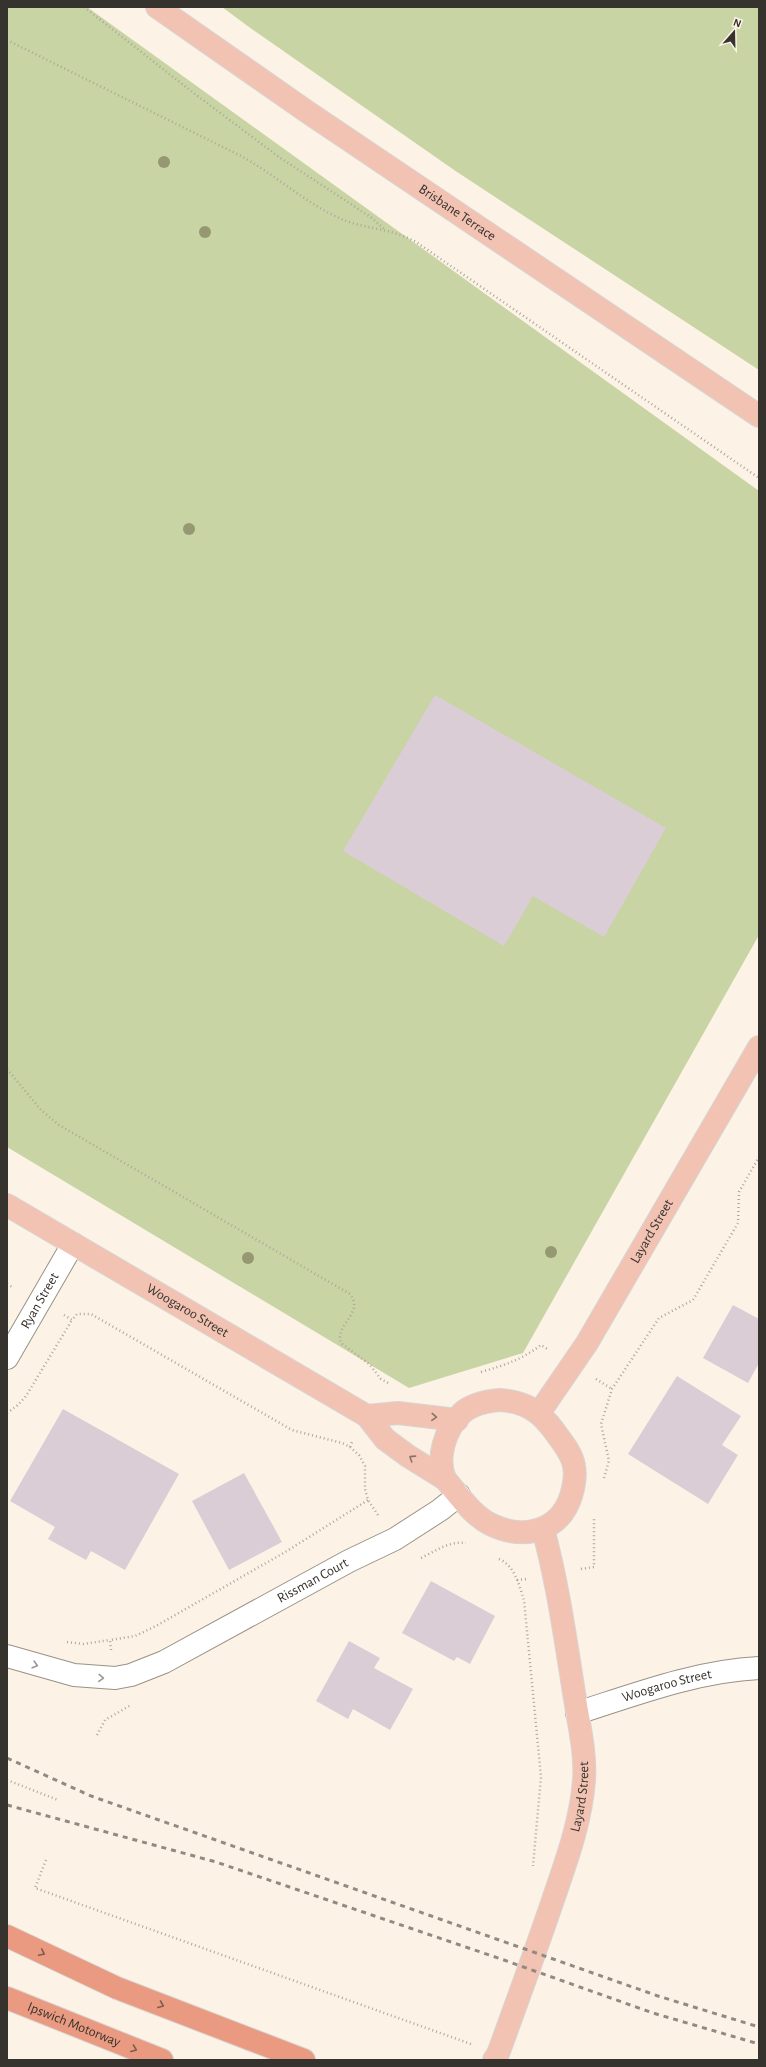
<svg xmlns="http://www.w3.org/2000/svg" width="766" height="2067" font-family="'Alegreya Sans',sans-serif">
<style>
.green{fill:#c8d4a3}
.building{fill:#dbcdd6}
.lines{fill:none;stroke-linecap:round;stroke-linejoin:round}
.minor-casing{stroke:#999185;stroke-width:24}
.major-casing{stroke:#d7d6d5;stroke-width:24}
.highway-casing{stroke:#d7d6d5;stroke-width:24}
.path{stroke:#ada69c;stroke-width:2.5;stroke-dasharray:1 3;stroke-linecap:butt}
.minor{stroke:#fff;stroke-width:22}
.major{stroke:#f2c2b3;stroke-width:22}
.highway{stroke:#e99a80;stroke-width:22}
.rail{stroke:#918a82;stroke-width:3;stroke-dasharray:5 5;stroke-linecap:butt}
.tree{fill:#969872}
.oneway{stroke:#8b7369}
.oneway2{stroke:#9a9896}
.oneway3{stroke:#7e5c4e}
.labels{text-anchor:middle;dominant-baseline:central;stroke-width:3;stroke-linejoin:round;paint-order:stroke}
.street-label{font-size:14px;fill:#36322d;stroke:#fcf3e6}
</style>
<rect width="100%" height="100%" fill="#fcf3e6"/>
<g class="green">
<path d="M7 7H87L759 491V935L523 1353 409 1388 7 1147Z"/>
<path d="M222 7H759V370L457 172 249 27Z"/>
</g>
<g class="building">
<path d="M435 695 666 828 604 937 533 896 504 946 343 851Z"/>
<path d="M733 1305 759 1319V1363L748 1383 703 1358Z"/>
<path d="M677 1376 741 1416 722 1445 738 1455 708 1504 628 1454Z"/>
<path d="M63 1409 179 1474 125 1570 91 1551 86 1560 48 1539 55 1527 10 1501Z"/>
<path d="M244 1473 282 1542 229 1570 192 1501Z"/>
<path d="M431 1581 495 1616 470 1664 457 1657 454 1661 402 1633Z"/>
<path d="M349 1641 380 1658 374 1668 413 1689 390 1730 353 1709 348 1719 316 1701Z"/>
</g>
<g class="lines">
<g class="minor-casing">
<g id="minor">
<path id="s1" d="M7 1358 73 1244"/>
<path id="s2" d="M7 1656 74 1675 115 1678 131 1675 164 1662 349 1561 395 1539 440 1510 459 1495"/>
<path id="s3" d="M577 1713C636 1694 697 1671 759 1668"/>
</g>
</g>
<g class="major-casing">
<g id="major">
<path id="s4" d="M157 7 306 111 759 416"/>
<path id="s5" d="M7 1205 367 1416 385 1439 408 1456 445 1479"/>
<path d="M500 1400C526 1402 540 1411 555 1432 562 1442 572 1453 574 1466 576 1476 574 1486 571 1496 559 1533 522 1540 490 1524 472 1515 458 1494 445 1479 436 1458 445 1429 462 1413 472 1404 487 1401 500 1400Z"/>
<path id="s6" d="M539 1413 587 1343 759 1047"/>
<path d="M367 1416 398 1413 457 1420"/>
<path id="s7" d="M494 2060 498 2054C517 2002 536 1950 554 1897 567 1859 581 1821 584 1780 586 1754 579 1725 575 1699 566 1643 558 1584 543 1529"/>
</g>
</g>
<g class="highway-casing">
<g id="highway">
<path d="M7 1936 117 1988 304 2060"/>
<path id="s8" d="M7 1998 162 2060"/>
</g>
</g>
<g class="path">
<path d="M84 7 191 91 279 157 372 218 385 230"/>
<path d="M7 40 243 157C275 175 302 200 335 216 362 230 390 227 416 242L759 478"/>
<path d="M7 1069 41 1110 59 1125 350 1294C365 1313 334 1325 341 1343L369 1364 381 1379 390 1384"/>
<path d="M7 1284 14 1288"/>
<path d="M64 1315 72 1320 77 1314H91L292 1430 342 1443 350 1447 352 1442"/>
<path d="M481 1372C505 1365 521 1360 541 1345L549 1350"/>
<path d="M596 1379 612 1389"/>
<path d="M7 1413 18 1405 26 1396 72 1320"/>
<path d="M350 1447 359 1455 365 1466V1489L368 1500 378 1515"/>
<path d="M604 1478 609 1461 601 1424 612 1389 659 1318 693 1300 738 1223 739 1192 759 1157"/>
<path d="M421 1558C436 1551 448 1541 466 1543"/>
<path d="M499 1559C515 1566 519 1585 524 1600L541 1777 533 1866"/>
<path d="M581 1569 594 1567V1517"/>
<path d="M517 1580 527 1579"/>
<path d="M67 1642 83 1644 110 1640"/>
<path d="M111 1650 110 1640 135 1636 156 1626 287 1551 368 1500"/>
<path d="M97 1735 105 1720 131 1705"/>
<path d="M7 1780 58 1800"/>
<path d="M46 1860 35 1888 471 2044"/>
</g>
<use href="#minor" class="minor"/>
<use href="#major" class="major"/>
<use href="#highway" class="highway"/>
<g class="rail">
<path d="M7 1758 91 1796 658 1996 759 2027"/>
<path d="M7 1805 216 1862 501 1959 653 2013 759 2044"/>
</g>
</g>
<g class="tree">
<circle cx="164" cy="162" r="6"/>
<circle cx="205" cy="232" r="6"/>
<circle cx="189" cy="529" r="6"/>
<circle cx="551" cy="1252" r="6"/>
<circle cx="248" cy="1258" r="6"/>
</g>
<defs><path id="oneway-chevron" d="M-2-3.5L2.5 0L-2 3.5" fill="none" stroke-width="1.6" stroke-linecap="round" stroke-linejoin="round"/></defs>
<g class="oneway">
<use href="#oneway-chevron" transform="translate(434 1417) rotate(3)"/>
<use href="#oneway-chevron" transform="translate(412 1458) rotate(-147)"/>
</g>
<g class="oneway2">
<use href="#oneway-chevron" transform="translate(35 1665) rotate(16)"/>
<use href="#oneway-chevron" transform="translate(101 1678) rotate(2)"/>
</g>
<g class="oneway3">
<use href="#oneway-chevron" transform="translate(42 1953) rotate(25)"/>
<use href="#oneway-chevron" transform="translate(161 2005) rotate(22)"/>
<use href="#oneway-chevron" transform="translate(134 2049) rotate(21)"/>
</g>
<g class="labels">
<g class="street-label">
<text stroke="none"><textPath href="#s4" startOffset="364">Brisbane Terrace</textPath></text>
<text stroke="none"><textPath href="#s6" startOffset="214">Layard Street</textPath></text>
<text stroke="none"><textPath href="#s1" startOffset="66">Ryan Street</textPath></text>
<text stroke="none"><textPath href="#s5" startOffset="209">Woogaroo Street</textPath></text>
<text stroke="none"><textPath href="#s2" startOffset="332">Rissman Court</textPath></text>
<text stroke="none"><textPath href="#s3" startOffset="94">Woogaroo Street</textPath></text>
<text stroke="none"><textPath href="#s7" startOffset="278">Layard Street</textPath></text>
<text stroke="none"><textPath href="#s8" startOffset="72">Ipswich Motorway</textPath></text>
</g>
</g>
<rect width="766" height="2067" fill="none" stroke="#36322d" stroke-width="16"/>
<g transform="translate(734 32) rotate(20)" stroke="#fcf3e6" stroke-width="3" paint-order="stroke">
<path d="M0-3L7 15L0 10L-7 15Z" fill="#36322d"/>
<text y="-6" font-size="11" font-weight="bold" text-anchor="middle" fill="#36322d">N</text>
</g>
</svg>
